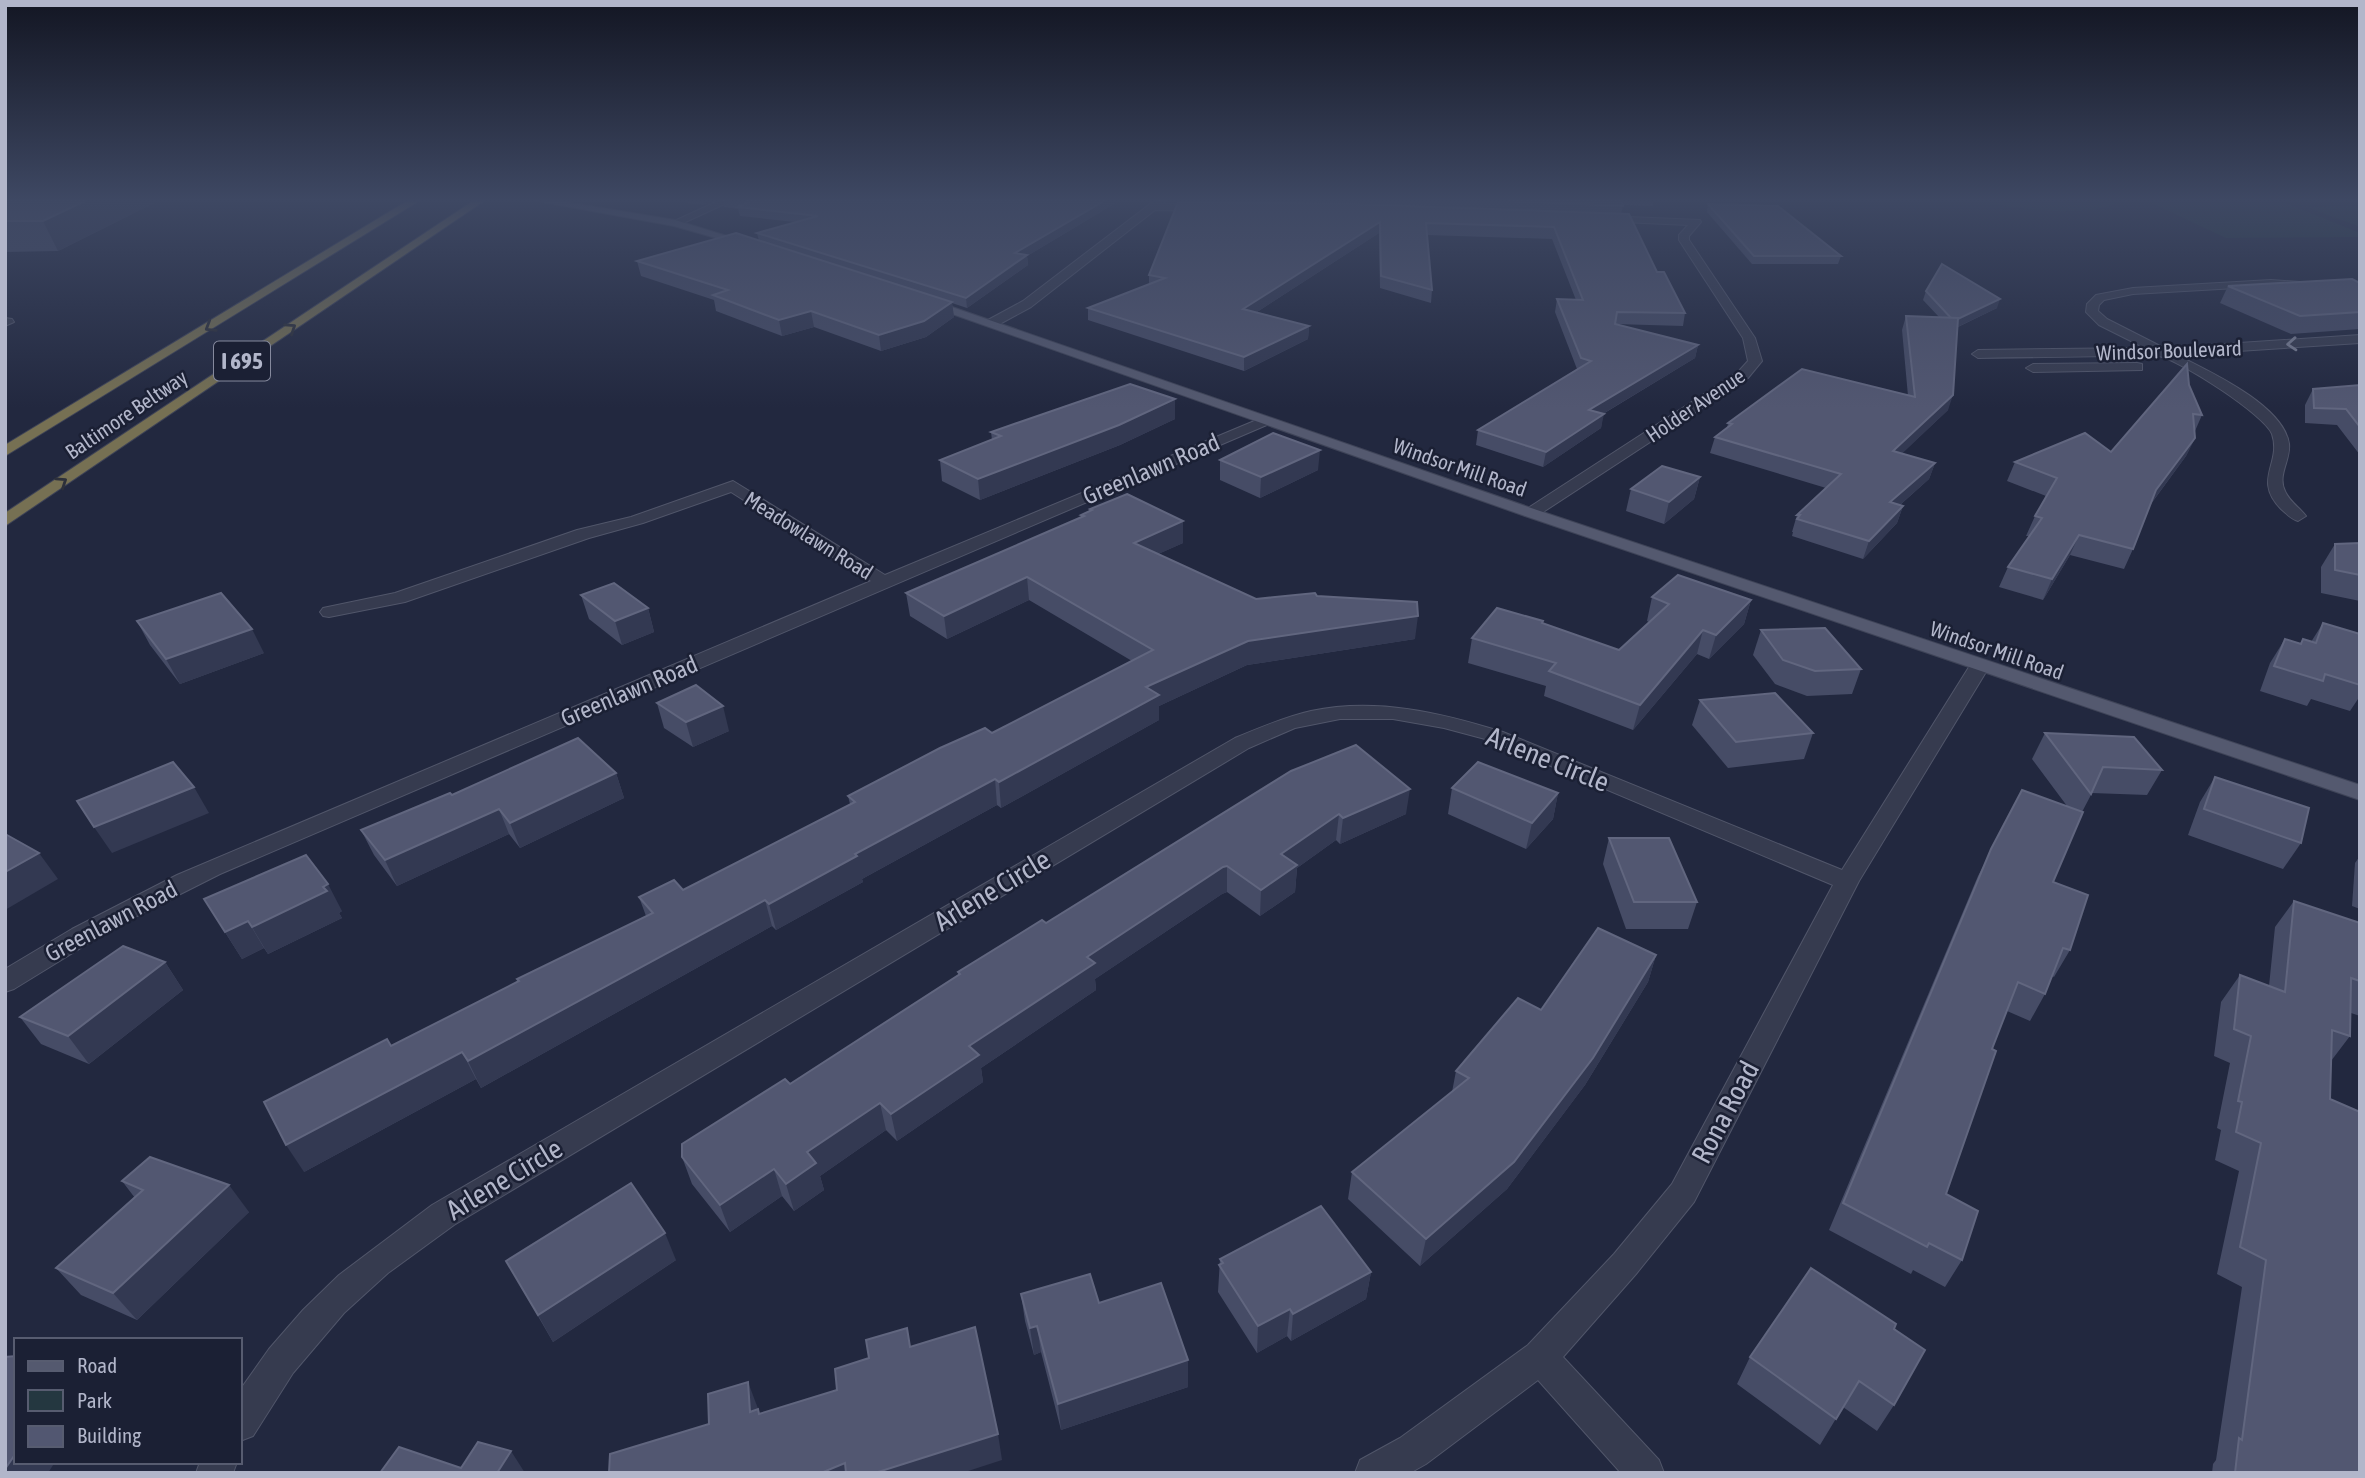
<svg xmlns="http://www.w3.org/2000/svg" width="2365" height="1478" font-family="'Asap Condensed',sans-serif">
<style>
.green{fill:#243740}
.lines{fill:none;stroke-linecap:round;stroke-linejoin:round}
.minor-casing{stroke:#51566a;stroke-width:2}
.major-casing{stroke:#3f4458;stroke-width:2}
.highway-casing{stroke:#3e4357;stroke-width:2}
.minor{fill:#363b4f;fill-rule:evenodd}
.major{fill:#54596f;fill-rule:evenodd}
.highway{fill:#767053;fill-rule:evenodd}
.wall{fill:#464c66}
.shaded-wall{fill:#333952}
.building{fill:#525771;stroke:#61667f;stroke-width:2}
.oneway{stroke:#2d303a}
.oneway2{stroke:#7a7f93}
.labels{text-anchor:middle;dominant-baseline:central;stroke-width:5;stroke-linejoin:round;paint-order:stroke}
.far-street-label{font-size:21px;fill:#b2b6ca;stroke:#1b2034}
.shield{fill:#1b2034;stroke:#85899d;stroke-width:2}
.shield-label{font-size:23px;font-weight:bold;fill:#b2b6ca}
.street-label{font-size:24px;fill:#b2b6ca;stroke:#1b2034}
.near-street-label{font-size:28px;fill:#b2b6ca;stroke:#1b2034}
</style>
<rect width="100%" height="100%" fill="#22283f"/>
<g class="green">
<path d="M1975 201H2122C2086 220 2014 208 1975 201Z"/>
<path d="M2147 201H2281L2360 233V237L2226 238Z"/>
<path d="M2360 206V227L2307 207Z"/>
</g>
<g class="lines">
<g class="minor-casing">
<g id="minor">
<path d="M718 201H731L679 225 670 223Z"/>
<path d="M1154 201H1165L1162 204 1204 205 1209 208 1204 211 1155 210 1031 307 996 326H988V320L1023 301Z"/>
<path d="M1604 216 1700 220 1701 222 1689 236V240L1755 338 1762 361 1748 378 1537 516H1525L1523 513 1525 510 1738 372 1748 361 1743 338 1679 240V235L1688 225 1600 221V217Z"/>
<path d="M2271 280 2360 286V292L2271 286 2133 294 2104 300 2099 305 2098 311 2107 319 2164 348 2360 335V343L2177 355C2208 371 2284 405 2289 444 2291 460 2277 475 2285 491 2289 501 2300 508 2306 516L2298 521C2291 519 2287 514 2281 509 2252 479 2282 464 2272 434 2265 415 2181 361 2159 356 2145 352 2126 356 2111 356 2067 357 2022 357 1978 358L1972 354 1978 350 2145 348 2099 325 2086 312 2087 304 2096 295 2133 288Z"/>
<path d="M5 318 12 319 14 322 5 326Z"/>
<path d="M2137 363 2142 364V370L2033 372 2026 368 2033 364Z"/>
<path d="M1264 417 1271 421 1269 424 220 874 115 927 14 989 5 992V969L72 929 177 875 871 581 731 492 643 523 589 538 405 602 329 617 323 616 320 612 323 608 395 593 577 530 631 517 733 481 885 575Z"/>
<path d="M1979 661 1989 667 1859 881 1694 1202 1636 1274 1563 1357 1659 1460 1664 1473H1621L1538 1380 1426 1464 1410 1473H1355L1360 1460 1400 1438 1528 1345 1614 1254 1672 1184 1833 885 1489 740 1444 728 1393 719H1340L1295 728 1249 748 454 1225 388 1273 344 1313 293 1373 253 1436 240 1441V1390L269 1349 303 1310 339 1275 432 1205 1235 738C1260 728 1284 717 1311 711 1376 697 1442 713 1503 732L1842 870 1969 667Z"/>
<path d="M200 1462H237L233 1473H196Z"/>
</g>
</g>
<g class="major-casing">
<g id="major">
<path d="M537 201H560L675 220 756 245 751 248 674 226Z"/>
<path d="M921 299H929L1537 510 2360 785V800L1525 516 921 303Z"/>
</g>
</g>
<g class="highway-casing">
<g id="highway">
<path d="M407 201H419L5 456V445Z"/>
<path d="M473 201H484L5 526V513Z"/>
</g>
</g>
<use href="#minor" class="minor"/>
<use href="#major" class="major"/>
<use href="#highway" class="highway"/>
</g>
<g class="wall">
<path d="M5 201H158L58 251 5 252Z"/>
<path d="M673 201H712L704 205Z"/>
<path d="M723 201H1119L1027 256 1028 265 967 308 952 303 954 317 926 337 881 351 814 327 782 336 716 311 714 300 641 276 637 261 759 241 757 233 795 222 740 216 738 209 724 207Z"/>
<path d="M1182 201H1653V206L1623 205 1621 214 1657 272 1685 313 1683 326 1615 324 1698 345 1695 358 1603 414 1601 428 1543 467 1476 445 1478 430 1577 369 1555 312 1557 299 1576 300 1552 239 1427 235 1432 290 1431 303 1380 288 1379 233 1257 312 1309 326 1308 339 1244 371 1088 320V308L1149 284V275L1349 203Z"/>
<path d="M1708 204 1841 256 1838 264H1752L1707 212Z"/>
<path d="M2360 283V329L2291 334 2220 303 2228 286Z"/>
<path d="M1926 291 1997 308 1958 327 1948 410 1902 453 1935 463 1929 479 1900 505 1903 506 1897 523 1863 559 1792 536 1793 532H1792L1797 515 1826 488 1710 453 1715 437 1727 428 1728 423 1908 396 1902 330 1906 316 1939 317 1923 300Z"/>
<path d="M2189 385 2202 415 2195 431V438L2186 456 2151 504 2133 549 2124 569 2070 555 2043 600 1999 587 2008 567 2029 536H2026L2035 516 2046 496 2007 481 2015 462 2111 452Z"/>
<path d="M2360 385V455L2337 425 2305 423V405L2313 389Z"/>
<path d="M1175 399V419L1120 445 980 500 942 481 940 460 992 440 991 432Z"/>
<path d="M1220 460 1318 470 1260 498 1220 480Z"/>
<path d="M1700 477 1694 499 1664 524 1626 511 1631 489Z"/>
<path d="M1090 509 1183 543 1158 554 1256 599 1317 596 1415 639 1247 665 1159 706V720L1001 808 997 805 862 879 863 882 776 930 772 926 481 1088 476 1079 304 1172 391 1046 646 916 639 897 683 890 850 804 848 796 992 733 1132 661 1029 600 947 639 910 616 906 593 1082 517 1081 515 1090 511Z"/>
<path d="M2360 543V601L2321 593V567L2335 544Z"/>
<path d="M581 595 648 608 654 632 622 645 589 619Z"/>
<path d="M1652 597 1751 600 1744 624 1709 659 1697 654 1633 730 1544 696 1546 686 1468 663 1472 638 1543 621V623L1619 650 1649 622 1647 621Z"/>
<path d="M137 621 264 653 180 684 150 645Z"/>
<path d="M2323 623 2360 634V696L2350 711 2311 699 2307 706 2260 691 2270 663 2285 639 2300 643 2303 639 2311 642Z"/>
<path d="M1761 630 1861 669 1852 694 1807 696 1775 684 1753 655Z"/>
<path d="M1700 700 1813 733 1804 759 1728 768 1692 725Z"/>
<path d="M657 703 729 731 693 747 664 728Z"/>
<path d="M2045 733 2162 770 2147 795 2092 793 2082 812 2053 882 2070 950 2054 977 2052 976 2045 994 2030 1021 2007 1011 1992 1049 1946 1194 1962 1260 1945 1287 1913 1270 1911 1274 1829 1230 1978 876 2022 790 2067 806 2032 759Z"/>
<path d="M1291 771 1406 814 1340 844 1336 840 1297 868 1295 892 1260 916 1227 892 1222 894 1095 979 1096 990 981 1068 983 1082 897 1141 886 1130 820 1176 824 1190 794 1211 782 1196 730 1232 692 1184 682 1157 790 1084 958 976V972L1046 923Z"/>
<path d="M616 773 624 798 520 848 509 834 397 886 374 855 361 830 452 795Z"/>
<path d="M2215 777 2301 843 2283 869 2188 835 2200 802Z"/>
<path d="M1452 788 1558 793 1553 819 1526 849 1448 814Z"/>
<path d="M1609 838 1697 902 1688 929H1626L1603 864Z"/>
<path d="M2360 856V909L2352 906 2355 863Z"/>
<path d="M204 899 342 911 339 913 342 918 268 954 264 948 242 959Z"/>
<path d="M2294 901 2360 923V1016L2351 1013 2350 1036 2331 1061 2330 1099 2360 1473H2212L2213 1464 2216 1460 2242 1287 2217 1274 2239 1171 2215 1160 2221 1130 2217 1128 2230 1063 2214 1056 2221 1002 2240 975 2269 986 2275 927Z"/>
<path d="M1656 955 1648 982 1585 1085 1507 1189 1420 1266 1348 1199 1352 1172 1452 1092 1456 1071 1541 1010Z"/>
<path d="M165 962 183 990 89 1064 41 1044 20 1017Z"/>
<path d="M122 1181 249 1212 137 1320 81 1295 56 1268 135 1198Z"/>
<path d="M1220 1259 1371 1272 1366 1299 1291 1341 1287 1336 1257 1353 1218 1292Z"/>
<path d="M676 1260 553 1342 506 1261Z"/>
<path d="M1021 1294 1099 1303 1188 1387 1061 1430 1041 1352 1034 1355 1025 1321Z"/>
<path d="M1894 1329V1405L1877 1431 1843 1407 1820 1445 1737 1384 1750 1357Z"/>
</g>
<g class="shaded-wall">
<path d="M85 201H158L58 251 43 221Z"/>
<path d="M703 201H712L704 205Z"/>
<path d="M1104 201H1119L1027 256 1028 265 967 308 966 298 1015 253Z"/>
<path d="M1380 222 1379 233 1243 321V309Z"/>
<path d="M2000 299 1997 308 1951 330 1954 321Z"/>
<path d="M952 302 954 317 926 337 881 351 879 335Z"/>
<path d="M811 311 814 327 782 336 779 320Z"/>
<path d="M1309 326 1308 339 1244 371V357Z"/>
<path d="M1698 345 1695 358 1586 424 1589 410Z"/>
<path d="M1953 395 1948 410 1888 467 1893 451Z"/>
<path d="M1175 399V419L1120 445 980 500 978 479Z"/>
<path d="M1604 414 1601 428 1543 467 1546 452Z"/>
<path d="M2195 438 2186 456 2147 509 2156 490Z"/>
<path d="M1320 450 1318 470 1260 498 1261 477Z"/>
<path d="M1935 463 1929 479 1884 519 1890 502Z"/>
<path d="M1700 477 1694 499 1664 524 1669 502Z"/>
<path d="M1903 506 1897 523 1863 559 1869 541Z"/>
<path d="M1183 521V543L1134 565V543Z"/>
<path d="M2079 535 2070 555 2043 600 2052 579Z"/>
<path d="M1027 577 1029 600 947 639 944 616Z"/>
<path d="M1751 600 1744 624 1709 659 1716 635Z"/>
<path d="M648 608 654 632 622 645 615 621Z"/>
<path d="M1418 616 1415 639 1247 665 1159 706V720L1001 808 999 782 1146 687 1248 641Z"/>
<path d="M252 629 264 653 180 684 166 659Z"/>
<path d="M1703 630 1697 654 1633 730 1640 705Z"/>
<path d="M723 706 729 731 693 747 686 722Z"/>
<path d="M616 773 624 798 520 848 510 823Z"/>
<path d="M995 779 997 805 862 879 863 882 776 930 769 904 855 854Z"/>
<path d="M194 787 209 813 112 853 94 827Z"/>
<path d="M1410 789 1406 814 1340 844 1343 818Z"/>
<path d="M1558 793 1553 819 1526 849 1532 823Z"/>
<path d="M499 809 509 834 397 886 385 860Z"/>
<path d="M1339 814 1336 840 1297 868 1295 892 1260 916 1261 890 1281 854Z"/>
<path d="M39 853 58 879 5 910V872Z"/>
<path d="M1227 866V892L1222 894 1095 979 1096 990 981 1068 983 1082 897 1141 891 1114 969 1046 1087 957 1223 867Z"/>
<path d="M328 884 342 911 339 913 342 918 268 954 252 927Z"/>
<path d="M765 900 772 926 481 1088 468 1061Z"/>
<path d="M248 921 264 948 242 959 225 932Z"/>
<path d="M1656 955 1648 982 1585 1085 1507 1189 1420 1266 1426 1239Z"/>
<path d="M165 962 183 990 89 1064 68 1036Z"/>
<path d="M462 1052 476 1079 304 1172 286 1145Z"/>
<path d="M880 1103 886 1130 820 1176 824 1190 794 1211 786 1184 807 1152Z"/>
<path d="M774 1169 782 1196 730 1232 720 1205Z"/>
<path d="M229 1185 249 1212 137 1320 113 1293Z"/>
<path d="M665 1233 676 1260 553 1342 538 1315Z"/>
<path d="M1371 1272 1366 1299 1291 1341 1293 1314Z"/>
<path d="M1290 1309 1287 1336 1257 1353 1258 1326Z"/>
<path d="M1037 1326 1041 1352 1034 1355 1030 1328Z"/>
<path d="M1188 1360V1387L1061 1430 1058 1404Z"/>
<path d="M748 1382 768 1435 750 1412Z"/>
<path d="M998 1434 1002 1460 962 1473H875Z"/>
<path d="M511 1451 525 1473H497Z"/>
<path d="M16 1453V1462H55L48 1473H5V1469Z"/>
<path d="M845 1463 848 1473H821Z"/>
</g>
<g class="building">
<path d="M5 201H85L43 221H5Z"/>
<path d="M747 201H1104L1015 253 1027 255 966 298 757 233 818 216 738 207 751 201Z"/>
<path d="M1507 201H1621L1623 206Z"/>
<path d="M1178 202 1350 204 1629 214 1657 272H1664L1685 313 1617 312 1615 324 1698 345 1589 410 1604 414 1546 452 1478 430 1591 361 1581 358 1557 299 1583 300 1554 227 1426 223 1432 290 1381 276 1380 222 1243 309 1309 326 1244 357 1088 308 1165 278 1149 275Z"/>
<path d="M1708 204 1778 206 1841 256H1754Z"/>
<path d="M736 233 952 302 924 321 879 335 811 311 779 320 713 295 728 290 637 261Z"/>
<path d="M1942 264 2000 299 1958 319V318H1951L1926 291Z"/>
<path d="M2352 279 2360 283V312L2300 316 2228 286Z"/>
<path d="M1906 316 1958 318 1953 395 1893 451 1935 463 1890 502 1903 506 1869 541 1797 519 1800 515H1797L1841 474 1715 437 1732 424 1728 423 1802 369 1915 397Z"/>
<path d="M2187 364 2189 385 2202 415 2193 414 2195 438 2156 490 2133 549 2079 535 2052 579 2008 567 2042 518 2035 516 2057 478 2015 462 2085 433 2111 452Z"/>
<path d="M1130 384 1175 399 1119 425 978 479 940 460 1001 436 991 432Z"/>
<path d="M2360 385V427L2346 409 2314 408 2313 389Z"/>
<path d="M1273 433 1320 450 1261 477 1220 460Z"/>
<path d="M1662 466 1700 477 1669 502 1631 489Z"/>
<path d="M1127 494 1183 521 1134 543 1256 599 1315 593 1317 596 1417 602 1418 616 1248 641 1146 687 1159 695 999 782 995 779 855 854 857 856 769 904 765 900 468 1061 462 1052 286 1145 264 1102 387 1039 391 1046 519 981 517 979 653 913 639 897 674 880 683 890 855 802 848 796 940 748 985 728 992 733 1153 650 1027 577 944 616 906 593 1084 516 1081 515 1092 510 1090 509Z"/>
<path d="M2360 543V575L2335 570V544Z"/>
<path d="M1678 575 1751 600 1716 635 1703 630 1640 705 1549 671 1556 663 1472 638 1497 608 1543 621 1542 623 1619 650 1669 604 1652 597Z"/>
<path d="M614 583 648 608 615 621 581 595Z"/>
<path d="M221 593 252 629 166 659 137 621Z"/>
<path d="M2323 623 2360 634V685L2325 674 2323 681 2274 666 2285 639 2301 644 2303 639 2316 643Z"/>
<path d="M1825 628 1861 669 1815 671 1783 660 1761 630Z"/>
<path d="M696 685 723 706 686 722 657 703Z"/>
<path d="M1775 693 1813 733 1736 742 1700 700Z"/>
<path d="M2045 733 2134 737 2162 770 2103 767 2091 794Z"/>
<path d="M578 738 616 773 510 823 499 809 385 860 361 830 450 793 452 795Z"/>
<path d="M1356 745 1410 789 1343 818 1339 814 1281 854 1297 865 1261 890 1227 866 1223 867 1087 957 1095 963 969 1046 979 1055 891 1114 880 1103 807 1152 816 1163 786 1184 774 1169 720 1205 682 1157V1144L785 1079 790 1084 960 974 958 972 1042 920 1046 923 1291 771Z"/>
<path d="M173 762 194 787 94 827 77 801Z"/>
<path d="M1478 762 1558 793 1532 823 1452 788Z"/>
<path d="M2215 777 2309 808 2301 843 2204 809Z"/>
<path d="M2022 790 2083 812 2053 882 2088 895 2070 950 2063 948 2045 994 2018 982 1992 1049 1996 1051 1946 1194 1978 1211 1962 1260 1929 1243 1927 1247 1843 1203 1991 849Z"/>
<path d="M7 835 39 853 5 872V836Z"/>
<path d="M1609 838H1669L1697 902H1634Z"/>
<path d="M306 855 328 884 323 887 327 891 252 927 248 921 225 932 204 899Z"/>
<path d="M2294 901 2360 923V981L2351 978 2350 1036 2332 1030 2330 1099 2360 1112V1473H2235L2239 1438 2242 1440 2266 1260 2240 1247 2261 1143 2236 1132 2242 1102 2238 1101 2251 1036 2234 1029 2240 975 2285 992Z"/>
<path d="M1598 928 1656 955 1593 1058 1514 1162 1426 1239 1352 1172 1469 1078 1456 1071 1518 998 1541 1010Z"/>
<path d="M123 946 165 962 68 1036 20 1017Z"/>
<path d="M150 1157 229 1185 113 1293 56 1268 143 1190 122 1181Z"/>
<path d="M631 1183 665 1233 538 1315 506 1261Z"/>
<path d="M1321 1206 1371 1272 1293 1314 1290 1309 1258 1326 1219 1265 1223 1263 1220 1259Z"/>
<path d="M1811 1268 1896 1324 1894 1329 1925 1350 1894 1405 1859 1381 1836 1419 1750 1357Z"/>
<path d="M1090 1274 1099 1303 1161 1283 1188 1360 1058 1404 1037 1326 1030 1328 1021 1294Z"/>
<path d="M975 1327 998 1434 875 1473H846L845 1463 821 1473H609L610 1454 709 1424 708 1394 748 1382 750 1412 758 1409 759 1414 837 1390 835 1369 869 1358 866 1340 907 1328 910 1347Z"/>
<path d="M16 1356V1453L5 1469V1357Z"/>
<path d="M478 1442 511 1451 497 1473H380L399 1447 461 1468Z"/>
</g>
<defs><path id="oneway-chevron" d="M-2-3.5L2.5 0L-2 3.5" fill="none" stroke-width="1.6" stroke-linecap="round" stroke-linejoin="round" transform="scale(1.75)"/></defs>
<g class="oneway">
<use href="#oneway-chevron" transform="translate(210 327) rotate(148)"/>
<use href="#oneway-chevron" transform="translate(291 328) rotate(-34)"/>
<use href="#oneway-chevron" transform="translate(62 482) rotate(-34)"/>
</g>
<use class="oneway2" href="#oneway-chevron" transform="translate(2292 344) rotate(176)"/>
<linearGradient id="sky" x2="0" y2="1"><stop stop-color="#131623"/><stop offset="0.49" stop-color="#3e4863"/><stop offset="1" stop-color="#3e4863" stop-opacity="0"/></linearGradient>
<rect width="2365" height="408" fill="url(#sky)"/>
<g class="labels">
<g class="far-street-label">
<text transform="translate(2169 350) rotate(-2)">Windsor Boulevard</text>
<text transform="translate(1695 405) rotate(-34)">Holder Avenue</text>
<text transform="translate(126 414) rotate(-34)">Baltimore Beltway</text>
<text transform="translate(1460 467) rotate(19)">Windsor Mill Road</text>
<text transform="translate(809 535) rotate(32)">Meadowlawn Road</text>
<text transform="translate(1997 650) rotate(19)">Windsor Mill Road</text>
</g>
<rect class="shield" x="214" y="341.5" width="56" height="39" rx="5"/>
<g class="shield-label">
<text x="242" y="361">I 695</text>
</g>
<g class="street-label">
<text transform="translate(1151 469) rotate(-23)">Greenlawn Road</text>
<text transform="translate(629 691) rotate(-23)">Greenlawn Road</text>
<text transform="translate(111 921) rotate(-28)">Greenlawn Road</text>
</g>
<g class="near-street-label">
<text transform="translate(1548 759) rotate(22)">Arlene Circle</text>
<text transform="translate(992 890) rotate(-31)">Arlene Circle</text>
<text transform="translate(1725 1112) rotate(-62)">Rona Road</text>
<text transform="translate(504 1179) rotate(-31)">Arlene Circle</text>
</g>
</g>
<rect width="2365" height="1478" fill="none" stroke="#b2b6ca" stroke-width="14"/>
<rect x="14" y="1338" width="228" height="126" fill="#1b2034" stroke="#575c70" stroke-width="2"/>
<rect x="28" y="1361" width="35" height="10" fill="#54596f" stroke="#575c70" stroke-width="2"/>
<text x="77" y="1373" font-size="21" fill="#b2b6ca">Road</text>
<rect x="28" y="1390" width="35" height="21" fill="#243740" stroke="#575c70" stroke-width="2"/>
<text x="77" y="1408" font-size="21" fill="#b2b6ca">Park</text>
<rect x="28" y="1426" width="35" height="21" fill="#525771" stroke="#575c70" stroke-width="2"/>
<text x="77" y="1443" font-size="21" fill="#b2b6ca">Building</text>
</svg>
